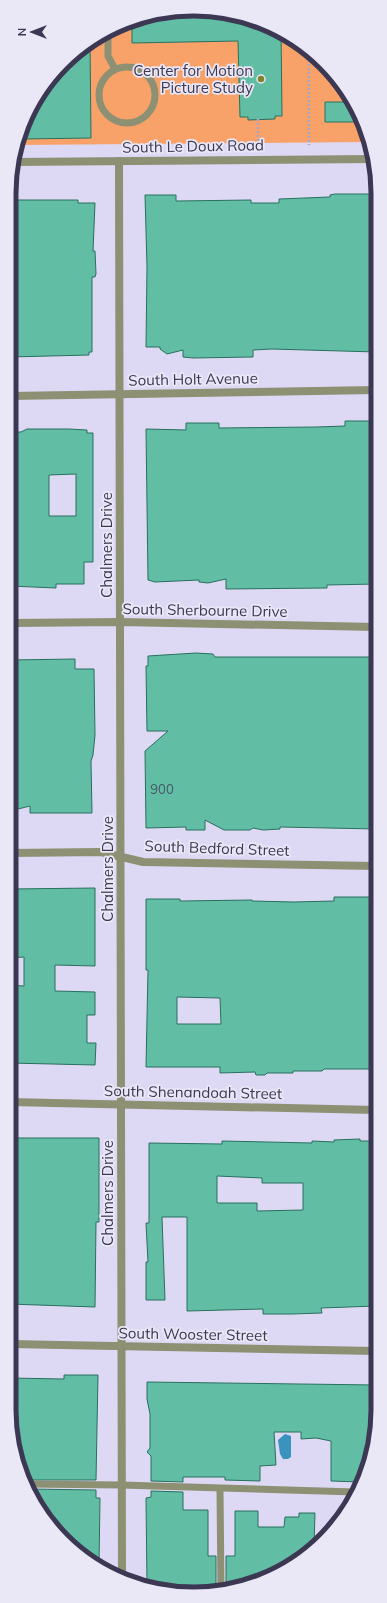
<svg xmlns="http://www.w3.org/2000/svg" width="387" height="1603" font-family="Mulish,sans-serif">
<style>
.green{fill:#f8a26a}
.water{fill:#3993be}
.building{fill:#61bda3;stroke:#29705e;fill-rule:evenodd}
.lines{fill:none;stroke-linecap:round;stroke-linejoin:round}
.path{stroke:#aaa5c1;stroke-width:2.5;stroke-dasharray:2 2;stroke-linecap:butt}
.service{stroke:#8d9072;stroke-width:7}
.minor{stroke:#8d9072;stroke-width:8}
.poi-dot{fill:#7d822d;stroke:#eae8f6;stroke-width:1.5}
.labels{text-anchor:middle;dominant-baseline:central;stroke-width:3.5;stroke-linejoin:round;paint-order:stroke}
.number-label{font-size:13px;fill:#455867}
.poi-label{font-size:15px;fill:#3c3753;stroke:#eae8f6;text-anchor:end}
.street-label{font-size:15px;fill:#3c3753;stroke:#eae8f6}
.rim{fill:none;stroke:#3c3753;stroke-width:5}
</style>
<rect width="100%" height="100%" fill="#ddd9f5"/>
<path class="green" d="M218 11 275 28 324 63 359 112 368 142 19 145 34 101 81 47 146 15Z"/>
<path class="water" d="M285 1434 291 1436V1457L288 1459H283L280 1454 278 1440Z"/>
<g class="building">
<path d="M218 11 275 28 281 32 282 116H275V119L248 120V117H240L238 41 132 43V22L146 15Z"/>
<path d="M90 43 91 138 21 139 34 101 81 47Z"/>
<path d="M325 102H352L354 105V122H325Z"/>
<path d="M335 194H376V352L272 349 253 350V357L193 358 183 357V350L167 354 160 349V347H146L147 267 145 195H176V201L251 200V203H279V199L330 197V195Z"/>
<path d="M11 200H78V203H95L93 251H95L96 274 95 277H92V352H89V355L10 357Z"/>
<path d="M345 421H376V584L327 585V588L226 589V579L208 583 199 582V580L155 582 148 580 146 429 186 430V423H219V428L316 427 345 426Z"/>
<path d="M27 429H69L87 430V433H93V562H84V584H56V588L10 586V432H21ZM76 474V516H49V475Z"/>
<path d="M196 653 213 654 215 657H376V829L280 827V829L263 830 253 828 250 830H224L205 820V830H186V827L146 828 145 751 168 731H147L146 666H148V656Z"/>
<path d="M75 659V669H94L95 735 93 755 91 761 92 813H30V806L18 809 10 805V660Z"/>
<path d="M95 888V966L55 965V991L95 992V1015H87V1043H96L95 1065 9 1063 10 985 24 986V957L10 958V889Z"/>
<path d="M334 897H376V1069H324L322 1071H293V1073H267L265 1075H256L255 1072 220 1073V1067H146L148 970H146V899H180V901L252 900V901L294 902 334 901ZM177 997 220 998 221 1024H177Z"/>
<path d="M9 1138H99V1222H96L95 1307 9 1304V1222H14V1193H9Z"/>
<path d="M360 1139V1141H376V1306L321 1308 322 1313 292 1314H263V1309L187 1311V1217H162L165 1300H146V1262H148L146 1223H149V1143L222 1144V1141L312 1143V1141L334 1142V1140ZM217 1176 262 1178V1183H303V1210L257 1211V1203H217Z"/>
<path d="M64 1375H98L96 1480H23L9 1410V1378L64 1379Z"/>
<path d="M147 1382 376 1385V1434L360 1482 331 1481V1441L316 1438 301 1439V1432H274L276 1465 260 1466V1481L225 1480V1477H183V1482L151 1481V1456L147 1452 150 1448V1414L147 1399Z"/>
<path d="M29 1489 96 1490V1498H100L99 1565 55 1531Z"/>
<path d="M151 1491 183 1492V1510H208V1556H216V1586L147 1584 146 1498 151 1497Z"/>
<path d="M235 1511H258V1527H284L285 1517H299V1513H315L314 1547 306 1556 243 1587 226 1586V1556H235Z"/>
</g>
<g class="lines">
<g class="path">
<path d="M309 52V145"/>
<path d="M258 119V145"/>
</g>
<g class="service">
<path d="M108 34V56L115 69"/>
<circle cx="127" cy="95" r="28"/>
<path d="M26 1484 121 1485 356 1492"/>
<path d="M220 1489 221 1590"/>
</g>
<g class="minor">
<path d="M119 161 122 1578"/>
<path d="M13 162 373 159"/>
<path d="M10 396 376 390"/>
<path d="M10 623 120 622 376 627"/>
<path d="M10 853 101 852 143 862 376 866"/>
<path d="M9 1102 376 1110"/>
<path d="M9 1344 376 1351"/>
</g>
</g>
<circle class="poi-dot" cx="261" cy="79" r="4"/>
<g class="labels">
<g class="number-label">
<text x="162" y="789">900</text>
</g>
<g class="poi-label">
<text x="253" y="70">Center for Motion<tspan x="253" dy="17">Picture Study</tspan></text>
</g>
<g class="street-label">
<text transform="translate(193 146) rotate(-1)">South Le Doux Road</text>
<text transform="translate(193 379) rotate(-1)">South Holt Avenue</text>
<text transform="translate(106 545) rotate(-90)">Chalmers Drive</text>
<text transform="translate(205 610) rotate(1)">South Sherbourne Drive</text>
<text transform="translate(217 848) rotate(2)">South Bedford Street</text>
<text transform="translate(107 869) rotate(-90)">Chalmers Drive</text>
<text transform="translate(193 1092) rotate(1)">South Shenandoah Street</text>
<text transform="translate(107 1193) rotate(-90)">Chalmers Drive</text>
<text transform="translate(193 1334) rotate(1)">South Wooster Street</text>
</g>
</g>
<path d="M0 0H387V1603H0ZM193 16H194A177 177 0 0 1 371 193V1410A177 177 0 0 1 194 1587H193A177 177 0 0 1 16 1410V193A177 177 0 0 1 193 16Z" fill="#eae8f6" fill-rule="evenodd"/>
<path class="rim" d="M193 16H194A177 177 0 0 1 371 193V1410A177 177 0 0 1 194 1587H193A177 177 0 0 1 16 1410V193A177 177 0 0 1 193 16Z"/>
<g transform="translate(32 32) rotate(270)" stroke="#eae8f6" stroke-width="3" paint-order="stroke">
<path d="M0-3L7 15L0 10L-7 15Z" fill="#3c3753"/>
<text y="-6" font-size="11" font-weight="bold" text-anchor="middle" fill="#3c3753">N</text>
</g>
</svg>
